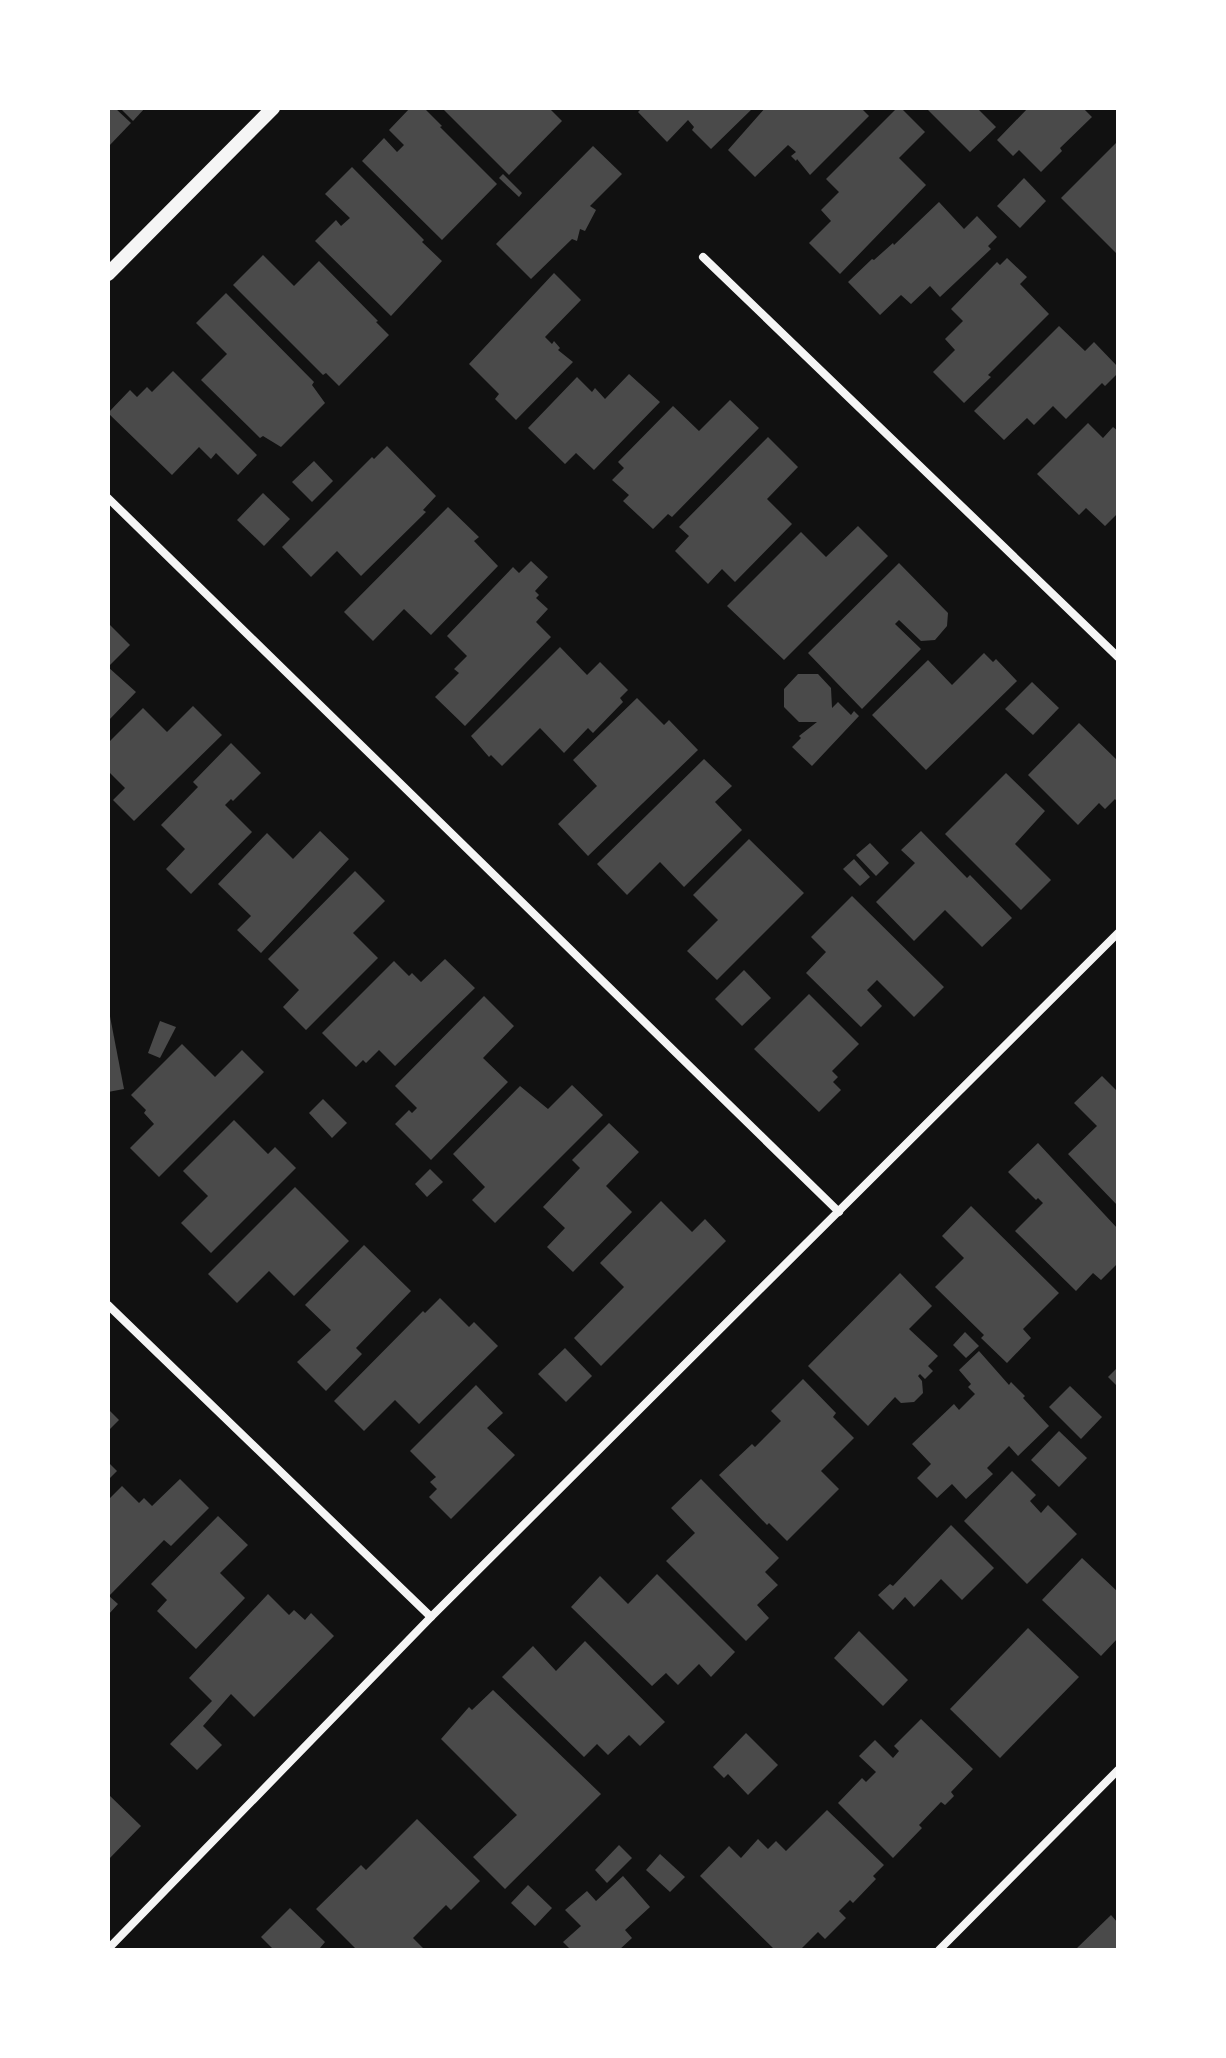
<svg xmlns="http://www.w3.org/2000/svg" width="1226" height="2058" font-family="'DejaVu Sans',sans-serif">
<style>
.building{fill:#4a4a4a}
.lines{fill:none;stroke-linecap:round;stroke-linejoin:round}
.minor{stroke:#f5f5f5;stroke-width:8}
.tertiary{stroke:#f5f5f5;stroke-width:14}
</style>
<rect width="100%" height="100%" fill="#111"/>
<g class="building">
<path d="M108 108H115L131 123 108 147Z"/>
<path d="M120 108H145L133 121Z"/>
<path d="M410 108H424L442 126 440 127 497 184 442 240 362 161 384 138 397 152 404 145 389 130Z"/>
<path d="M442 108H549L562 121 509 175Z"/>
<path d="M642 108H753L711 149 692 130 694 127 688 120 667 142 638 112Z"/>
<path d="M765 108H861L869 116 810 175 797 159 796 161 791 156 796 152 788 145 755 177 728 150Z"/>
<path d="M897 108H901L925 132 899 158 926 185 840 274 809 243 831 221 821 210 839 192 826 179Z"/>
<path d="M926 108H977L996 127 970 152Z"/>
<path d="M1028 108H1083L1092 117 1060 148 1062 151 1041 172 1019 150 1013 156 997 140Z"/>
<path d="M1118 141V255L1061 198Z"/>
<path d="M593 146 622 174 590 206 596 210 585 231 580 229 577 241 572 239 531 279 496 244Z"/>
<path d="M352 167 424 240 422 242 442 261 391 316 315 241 336 220 341 226 350 218 325 194Z"/>
<path d="M503 174 522 193 519 197 499 178Z"/>
<path d="M1024 178 1046 201 1020 228 997 206Z"/>
<path d="M939 202 964 229 977 216 997 237 988 246 991 249 940 297 930 286 911 304 901 295 880 315 848 282 872 259 874 260 893 243 894 245Z"/>
<path d="M263 255 294 286 319 261 378 321 376 322 389 335 339 386 326 373 323 375 233 285Z"/>
<path d="M1007 258 1027 277 1020 284 1049 314 988 375 991 377 964 403 933 372 955 350 945 339 963 321 951 309 997 262 1000 265Z"/>
<path d="M554 273 581 300 545 337 552 344 554 341 560 348 558 350 573 362 516 420 495 399 499 394 469 364Z"/>
<path d="M226 293 314 382 312 385 325 403 281 447 263 436 260 438 201 380 227 354 196 323Z"/>
<path d="M1059 326 1085 351 1094 342 1118 367V373L1105 386 1102 383 1066 419 1053 406 1034 425 1027 418 1004 440 974 411Z"/>
<path d="M173 371 257 455 238 475 216 453 211 459 199 447 172 475 108 413 130 390 137 397 147 387 152 392Z"/>
<path d="M629 374 660 402 594 470 576 453 565 464 528 428 577 377 592 392 595 388 605 399Z"/>
<path d="M730 400 759 428 672 517 668 514 653 529 623 501 629 495 612 480 624 468 618 462 673 406 699 431Z"/>
<path d="M1088 423 1103 438 1113 427 1118 431V513L1105 526 1086 508 1079 515 1037 474Z"/>
<path d="M768 437 798 467 767 499 792 524 735 582 722 569 708 584 675 551 689 536 679 527Z"/>
<path d="M387 446 436 496 423 510 426 512 361 576 337 551 311 577 282 547 372 457 374 459Z"/>
<path d="M314 461 333 481 312 502 292 482Z"/>
<path d="M263 493 290 519 264 546 237 520Z"/>
<path d="M448 507 479 537 474 541 498 566 431 635 404 609 373 641 344 612Z"/>
<path d="M858 526 888 556 784 660 727 606 801 532 826 557Z"/>
<path d="M531 561 548 577 535 591 539 595 536 598 548 609 536 622 551 637 465 726 435 697 459 673 454 669 467 656 447 636 513 567 519 573Z"/>
<path d="M899 563 948 613 947 626 935 640 921 641 899 620 895 624 921 649 862 709 808 653Z"/>
<path d="M108 623 130 645 108 667 136 692 108 721Z"/>
<path d="M560 647 587 675 600 662 628 690 620 698 623 702 593 733 588 728 564 753 540 728 502 766 491 755 489 757 471 736Z"/>
<path d="M984 653 993 662 996 659 1017 681 926 770 872 715 928 660 952 685Z"/>
<path d="M798 674H818L831 688 832 708 838 702 851 715 854 711 859 716 812 766 792 747 801 738 799 736 817 722H799L784 707V689Z"/>
<path d="M1032 682 1059 708 1033 735 1005 709Z"/>
<path d="M637 698 664 725 669 720 698 750 588 856 558 824 597 786 573 760Z"/>
<path d="M193 706 222 735 134 821 113 800 125 788 108 771V743L143 708 167 732Z"/>
<path d="M1079 723 1118 761V803L1115 799 1105 809 1099 803 1078 825 1028 775Z"/>
<path d="M231 743 261 773 233 801 231 799 225 805 252 832 191 894 166 869 185 849 161 825 198 787 193 782Z"/>
<path d="M704 759 732 786 715 802 742 830 684 887 660 862 627 895 597 864Z"/>
<path d="M1006 773 1045 811 1015 844 1051 880 1021 910 945 834Z"/>
<path d="M320 831 349 859 261 953 237 930 251 916 218 884 267 833 293 859Z"/>
<path d="M921 831 967 878 970 875 1012 918 982 947 945 910 914 941 876 902 915 863 901 850Z"/>
<path d="M749 839 804 893 717 980 687 951 718 920 693 895Z"/>
<path d="M870 843 889 863 876 876 856 855Z"/>
<path d="M854 859 870 877 860 886 843 869Z"/>
<path d="M355 871 385 901 353 933 378 958 306 1030 283 1007 299 990 268 959Z"/>
<path d="M852 896 944 987 914 1017 877 980 867 990 882 1006 861 1027 806 973 826 952 811 937Z"/>
<path d="M445 959 475 988 395 1066 379 1050 366 1063 363 1060 356 1067 322 1033 394 961 409 976 412 973 421 982Z"/>
<path d="M744 970 771 998 742 1026 715 999Z"/>
<path d="M809 994 859 1044 832 1071 838 1077 833 1082 841 1090 819 1112 754 1049Z"/>
<path d="M484 996 514 1026 483 1058 508 1082 431 1160 395 1124 409 1110 412 1113 417 1108 395 1086Z"/>
<path d="M108 1006 124 1089 108 1092Z"/>
<path d="M160 1021 176 1027 160 1058 148 1053Z"/>
<path d="M182 1044 215 1077 242 1050 264 1072 159 1177 130 1148 154 1124 144 1113 146 1110 131 1095Z"/>
<path d="M1102 1076 1118 1092V1206L1068 1154 1097 1126 1074 1103Z"/>
<path d="M572 1085 603 1115 495 1223 472 1200 485 1187 453 1154 520 1086 548 1109Z"/>
<path d="M323 1099 347 1123 332 1138 309 1113Z"/>
<path d="M234 1120 268 1154 275 1147 296 1168 211 1253 181 1223 208 1196 183 1171Z"/>
<path d="M609 1123 639 1152 606 1186 632 1212 573 1272 547 1247 565 1228 543 1207 580 1168 572 1160Z"/>
<path d="M1038 1143 1118 1229V1263L1101 1280 1093 1273 1076 1291 1015 1231 1043 1203 1038 1198 1036 1200 1008 1172Z"/>
<path d="M430 1169 443 1182 427 1197 415 1184Z"/>
<path d="M295 1187 349 1241 294 1296 269 1271 237 1303 208 1274Z"/>
<path d="M661 1201 692 1232 705 1219 726 1241 601 1366 574 1338 624 1287 600 1263Z"/>
<path d="M971 1206 1059 1293 1023 1329 1031 1338 1007 1363 981 1338 984 1335 935 1287 964 1258 942 1236Z"/>
<path d="M364 1245 411 1291 356 1348 362 1354 326 1391 297 1362 331 1330 305 1305Z"/>
<path d="M900 1273 932 1306 909 1329 938 1356 928 1366 933 1371 925 1379 920 1374 918 1376 922 1381 923 1393 914 1402 901 1403 895 1397 868 1426 808 1366Z"/>
<path d="M440 1298 469 1327 474 1322 498 1346 419 1424 395 1400 364 1431 334 1401 423 1311 425 1313Z"/>
<path d="M965 1332 979 1346 966 1358 953 1345Z"/>
<path d="M565 1348 592 1376 566 1402 538 1374Z"/>
<path d="M979 1351 1009 1385 1011 1382 1025 1396 1023 1398 1049 1426 1018 1456 1009 1446 987 1468 993 1474 966 1499 952 1484 937 1498 917 1478 931 1464 912 1444 954 1404 959 1410 975 1394 968 1387 971 1384 959 1370Z"/>
<path d="M1118 1367V1387L1108 1377Z"/>
<path d="M803 1379 836 1413 833 1417 854 1438 821 1471 839 1489 787 1541 769 1523 767 1525 719 1475 752 1444 755 1447 781 1421 771 1411Z"/>
<path d="M476 1385 503 1413 487 1428 515 1455 451 1519 429 1497 437 1489 430 1482 436 1477 410 1451Z"/>
<path d="M1070 1386 1102 1417 1081 1439 1049 1407Z"/>
<path d="M108 1409 119 1420 108 1431Z"/>
<path d="M1059 1431 1087 1458 1059 1487 1031 1460Z"/>
<path d="M108 1462 117 1471 108 1480Z"/>
<path d="M1012 1471 1036 1495 1030 1501 1041 1513 1048 1505 1077 1534 1027 1584 964 1521Z"/>
<path d="M180 1479 209 1508 171 1546 164 1540 109 1596 118 1604 108 1615V1500L122 1486 139 1503 144 1498 152 1506Z"/>
<path d="M701 1479 779 1558 765 1572 778 1585 757 1605 769 1618 746 1641 666 1561 695 1533 671 1508Z"/>
<path d="M218 1516 248 1545 220 1573 245 1598 196 1649 157 1611 167 1600 151 1584Z"/>
<path d="M951 1525 994 1568 962 1600 941 1579 914 1607 905 1597 893 1610 878 1595 890 1584 893 1586Z"/>
<path d="M1082 1558 1118 1592V1638L1101 1656 1042 1600Z"/>
<path d="M657 1574 735 1652 711 1677 699 1664 678 1685 666 1673 652 1686 571 1607 600 1576 628 1604Z"/>
<path d="M268 1594 289 1615 294 1610 305 1620 311 1613 334 1636 254 1717 231 1694 203 1726 222 1745 197 1770 170 1744 212 1701 189 1678Z"/>
<path d="M1028 1628 1079 1677 1000 1758 950 1709Z"/>
<path d="M859 1631 908 1680 883 1706 834 1658Z"/>
<path d="M585 1641 665 1722 640 1746 629 1735 608 1755 597 1744 584 1757 502 1677 533 1646 556 1671Z"/>
<path d="M493 1690 601 1794 505 1889 473 1857 517 1815 441 1739 469 1707 472 1710Z"/>
<path d="M921 1719 973 1769 951 1792 954 1796 945 1805 941 1802 919 1825 922 1828 893 1858 838 1803 862 1778 866 1782 876 1772 859 1756 875 1740 893 1758 899 1751 894 1746Z"/>
<path d="M746 1733 778 1765 748 1795 728 1774 724 1778 713 1767Z"/>
<path d="M108 1794 141 1826 108 1860Z"/>
<path d="M827 1810 884 1865 873 1876 876 1879 853 1903 850 1900 839 1911 846 1918 825 1939 818 1932 800 1950H775L700 1876 729 1846 741 1858 758 1839 768 1849 776 1841 786 1851Z"/>
<path d="M417 1819 480 1881 451 1910 446 1905 413 1938 425 1950H357L316 1909 361 1865 366 1870Z"/>
<path d="M619 1845 632 1858 607 1883 595 1870Z"/>
<path d="M660 1854 685 1877 670 1892 646 1870Z"/>
<path d="M623 1876 650 1907 625 1930 632 1938 619 1950H571L563 1942 581 1926 565 1910 587 1891 596 1901Z"/>
<path d="M528 1885 552 1908 535 1926 511 1903Z"/>
<path d="M290 1908 325 1942 320 1948 323 1950H274L261 1937Z"/>
<path d="M1111 1915 1118 1923V1950H1075Z"/>
</g>
<g class="lines">
<g class="minor">
<path d="M703 257 1118 657"/>
<path d="M108 498 839 1212"/>
<path d="M108 1305 431 1617"/>
<path d="M108 1949 431 1617 1118 933"/>
<path d="M939 1950 1118 1770"/>
</g>
<path class="tertiary" d="M108 274 273 108"/>
</g>
<rect width="1226" height="2058" fill="none" stroke="#ffffff" stroke-width="220"/>
</svg>
